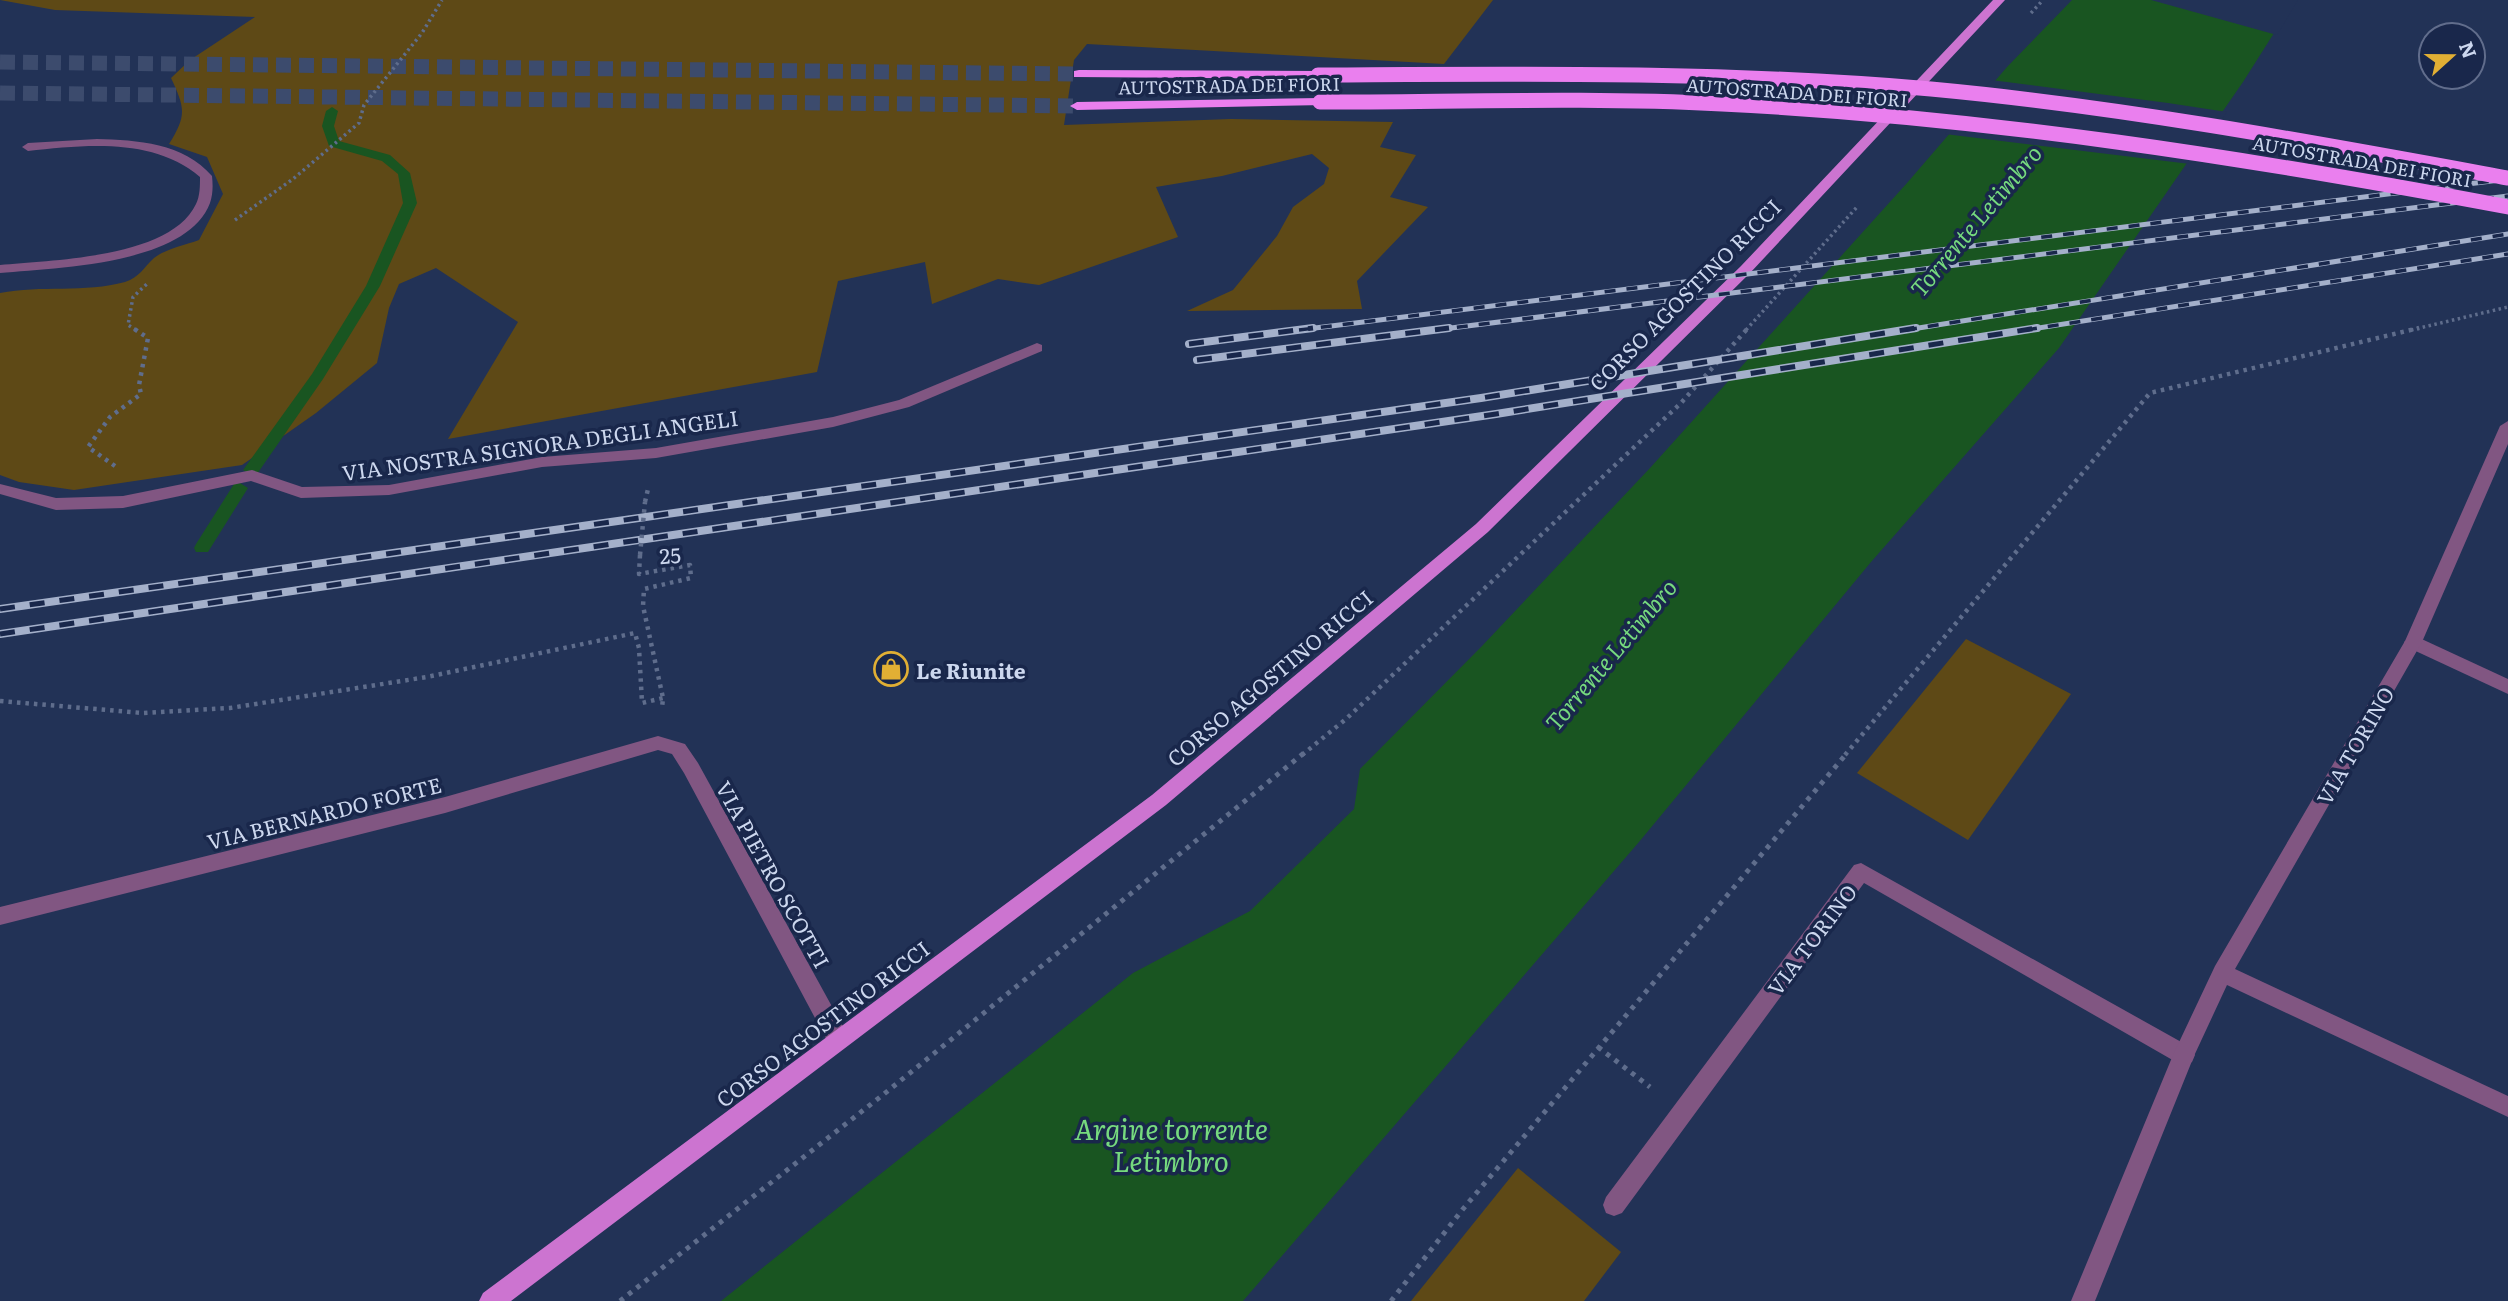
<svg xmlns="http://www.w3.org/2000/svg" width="2508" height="1301" font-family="Literata,serif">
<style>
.green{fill:#5e4916}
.water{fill:#195521}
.pier{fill:#223256}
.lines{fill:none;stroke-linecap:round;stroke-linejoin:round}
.stream{fill:#195521;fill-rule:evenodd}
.motorway-tunnel{stroke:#3c4b6d;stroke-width:15;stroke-dasharray:15 8;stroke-linecap:butt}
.path-far2{stroke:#5f6d8c;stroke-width:3.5;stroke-dasharray:2.5 3.5;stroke-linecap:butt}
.path-far1{stroke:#5f6d8c;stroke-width:4.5;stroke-dasharray:3.5 5;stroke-linecap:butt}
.path{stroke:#5f6d8c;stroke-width:5;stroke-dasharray:4.5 6;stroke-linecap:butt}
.service{fill:#815682;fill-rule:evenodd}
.minor{fill:#815682;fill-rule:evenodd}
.tertiary{fill:#815682;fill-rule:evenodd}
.primary{fill:#cc74d0;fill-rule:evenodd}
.motorway{fill:#ea7fee;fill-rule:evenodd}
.rail-far1-casing{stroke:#a4b0ca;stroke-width:5}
.rail-casing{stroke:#a4b0ca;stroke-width:8}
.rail-far1{stroke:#19274b;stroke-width:3.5;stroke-dasharray:11;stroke-linecap:butt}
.rail{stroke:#19274b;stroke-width:5;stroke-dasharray:15;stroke-linecap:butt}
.path-bridge{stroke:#5f6d8c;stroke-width:4.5;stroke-dasharray:3.5 5;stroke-linecap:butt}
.motorway-bridge{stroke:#ea7fee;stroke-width:15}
.labels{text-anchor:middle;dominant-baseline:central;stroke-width:7;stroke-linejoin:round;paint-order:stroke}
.far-street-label{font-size:18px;fill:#ccd7ee;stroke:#19274b}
.street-label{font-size:21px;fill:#ccd7ee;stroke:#19274b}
.poi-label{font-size:21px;font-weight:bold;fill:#ccd7ee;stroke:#19274b;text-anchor:start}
.water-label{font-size:23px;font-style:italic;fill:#76da7e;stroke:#19274b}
.near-water-label{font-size:28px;font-style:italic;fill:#76da7e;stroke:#19274b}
</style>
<rect width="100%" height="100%" fill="#223256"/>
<g class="green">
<path d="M0 0H1493L1444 64 1087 44 1074 60 1064 125 1231 119 1393 122 1380 147 1416 155 1390 197 1428 207 1357 281 1362 309 1187 311 1233 290 1277 236 1293 207 1324 184 1329 168 1312 154 1222 176 1156 187 1178 237 1039 285 998 279 932 304 925 262 838 281 817 372 448 439 518 322 436 268 399 284 389 308 377 363 316 413 242 465 74 490 19 482 0 475V293C41 285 85 293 125 282 140 277 143 268 154 258 165 249 186 245 199 240L223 194 207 157 169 144C187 115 185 108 171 78L190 60 255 17 55 10Z"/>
<path d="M1966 639 2071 694 1968 840 1857 773Z"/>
<path d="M1518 1168 1621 1252 1584 1301H1411Z"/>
</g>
<path class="water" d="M2072 0H2295L2243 82 2059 348 1871 562 1639 842 1243 1301H721L1133 973 1250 911 1354 809 1360 769 1482 646 1650 468 1907 183 2007 67Z"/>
<g class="pier">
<path d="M2151 0H2298L2277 35Z"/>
<path d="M1991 80 2168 103 2227 112 2190 164 1945 134Z"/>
</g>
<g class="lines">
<g class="stream">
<path d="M332 107 338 111 334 126 339 141 390 155 410 173 417 203 380 286 323 379 257 474 251 475 243 470 312 374 366 286 403 203 398 174 382 161 329 146 322 126 326 111Z"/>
<path d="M240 483 248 488 208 552H196L194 548 196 544 234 484Z"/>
</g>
<g class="motorway-tunnel">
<path d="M0 62 1079 74"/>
<path d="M0 93 1077 106"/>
</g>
<g class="path-far2">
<path d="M2031 13 2043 0"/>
<path d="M235 220 293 179 359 123 364 105 422 33 442 0"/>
<path d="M136 330 128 325 133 297 149 282"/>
<path d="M1746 330 1857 207"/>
<path d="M2411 330 2508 307"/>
</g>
<g class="path-far1">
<path d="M115 466 88 447 110 417 141 394 139 385 148 338 133 328"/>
<path d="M645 502 648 489"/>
<path d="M640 555 639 574 690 565 691 578 644 589 643 606 663 698 662 708"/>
<path d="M0 701 143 713 230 708 427 677 635 633 639 648 642 703 663 698"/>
<path d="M1302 755 1346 719 1681 403 1748 328"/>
<path d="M1845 755 2150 393 2419 328"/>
</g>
<g class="path">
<path d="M1598 1047 1650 1087"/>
<path d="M620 1301 884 1094 1304 753"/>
<path d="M1391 1301 1463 1209 1847 753"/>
</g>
<path class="service" d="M97 139C137 140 184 143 212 176 213 185 213 194 210 203 187 265 55 268 0 273V265C52 260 171 258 196 204 200 196 200 186 200 177 153 137 85 145 28 151L22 147 28 143Z"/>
<g class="minor">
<path d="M1037 343 1042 345V351L909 407 833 427 656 458 542 467 389 495 301 498 251 481 123 508 56 510 0 494V484L56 498 123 496 252 470 302 487 389 485 542 457 656 448 833 417 899 400Z"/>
<path d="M2413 635 2508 679V694L2407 647 2404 642Z"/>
<path d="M658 736 685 744 698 763 846 1032 849 1039 846 1046 838 1049 830 1046 684 773 672 754 658 750 445 813 0 925V907L445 797Z"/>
<path d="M1861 863 2192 1048 2195 1055 2192 1062 2184 1065 2176 1062 1864 883 1622 1213 1614 1216 1606 1213 1603 1205 1606 1197 1854 865Z"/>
</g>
<path class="tertiary" d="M2508 421V444L2422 642 2235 969 2508 1096V1117L2227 985 2194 1056 2095 1301H2071L2173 1055 2215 966 2405 641 2500 426Z"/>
<path class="primary" d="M1993 0H2005L1751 272 1488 532 1166 805 511 1301H479L483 1293 1152 795 1476 524 1741 266Z"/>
<g class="motorway">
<path d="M1079 70 1318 71 1325 75 1318 79 1074 77V71Z"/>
<path d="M1320 98 1325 99V105L1077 110 1070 106 1077 102Z"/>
</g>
<g class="rail-far1-casing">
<g id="rail-far1">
<path d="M1299 330 2508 179"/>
<path d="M1435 330 2508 196"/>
<path d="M1906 330 2508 234"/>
<path d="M2026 330 2508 254"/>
</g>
</g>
<g class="rail-casing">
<g id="rail">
<path d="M1189 344 1313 328"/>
<path d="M1197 360 1449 328"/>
<path d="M0 609 1481 398 1916 328"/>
<path d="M0 634 1496 414 2037 328"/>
</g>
</g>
<use href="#rail-far1" class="rail-far1"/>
<use href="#rail" class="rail"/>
<path class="path-bridge" d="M640 555 645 502"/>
<g class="motorway-bridge">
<path d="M1318 75C1522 74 1728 71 1931 89 2125 107 2317 143 2508 178"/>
<path d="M1320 102C1454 102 1588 97 1722 104 1987 117 2248 158 2508 207"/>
</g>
</g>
<defs>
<g id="shop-ring" transform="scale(1.75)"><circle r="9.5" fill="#19274b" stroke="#e1af34" stroke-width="1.5"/><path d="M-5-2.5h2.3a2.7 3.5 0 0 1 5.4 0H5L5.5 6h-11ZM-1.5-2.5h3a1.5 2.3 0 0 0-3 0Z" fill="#e1af34"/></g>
</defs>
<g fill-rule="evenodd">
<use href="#shop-ring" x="891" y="669"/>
</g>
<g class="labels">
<g class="far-street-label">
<text transform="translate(1229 85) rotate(-1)">AUTOSTRADA DEI FIORI</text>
<text transform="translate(1797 92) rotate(4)">AUTOSTRADA DEI FIORI</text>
<text transform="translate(2362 161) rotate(10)">AUTOSTRADA DEI FIORI</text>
</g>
<g class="street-label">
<text transform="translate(1684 294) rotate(-45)">CORSO AGOSTINO RICCI</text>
<text transform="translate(540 444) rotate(-8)">VIA NOSTRA SIGNORA DEGLI ANGELI</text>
<text transform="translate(670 554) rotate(-4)">25</text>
<text transform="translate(1269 677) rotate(-40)">CORSO AGOSTINO RICCI</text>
<text transform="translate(2354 745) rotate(-60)">VIA TORINO</text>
<text transform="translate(324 812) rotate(-14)">VIA BERNARDO FORTE</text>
<text transform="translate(774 874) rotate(61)">VIA PIETRO SCOTTI</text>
<text transform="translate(1811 939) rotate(-53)">VIA TORINO</text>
<text transform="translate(822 1023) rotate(-37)">CORSO AGOSTINO RICCI</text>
</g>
<g class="poi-label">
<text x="916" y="669">Le Riunite</text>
</g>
<g class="water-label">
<text transform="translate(1975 220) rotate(-50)">Torrente Letimbro</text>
<text transform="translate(1610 654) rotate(-50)">Torrente Letimbro</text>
</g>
<g class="near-water-label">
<text x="1171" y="1128">Argine torrente<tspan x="1171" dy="32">Letimbro</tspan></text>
</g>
</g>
<g transform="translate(2452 56) rotate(69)"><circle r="33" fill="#19274b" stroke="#616d8c" stroke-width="2"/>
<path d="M0-5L12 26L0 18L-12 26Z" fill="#e1af34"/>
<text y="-10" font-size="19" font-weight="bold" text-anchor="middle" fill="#ccd7ee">N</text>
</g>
</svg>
